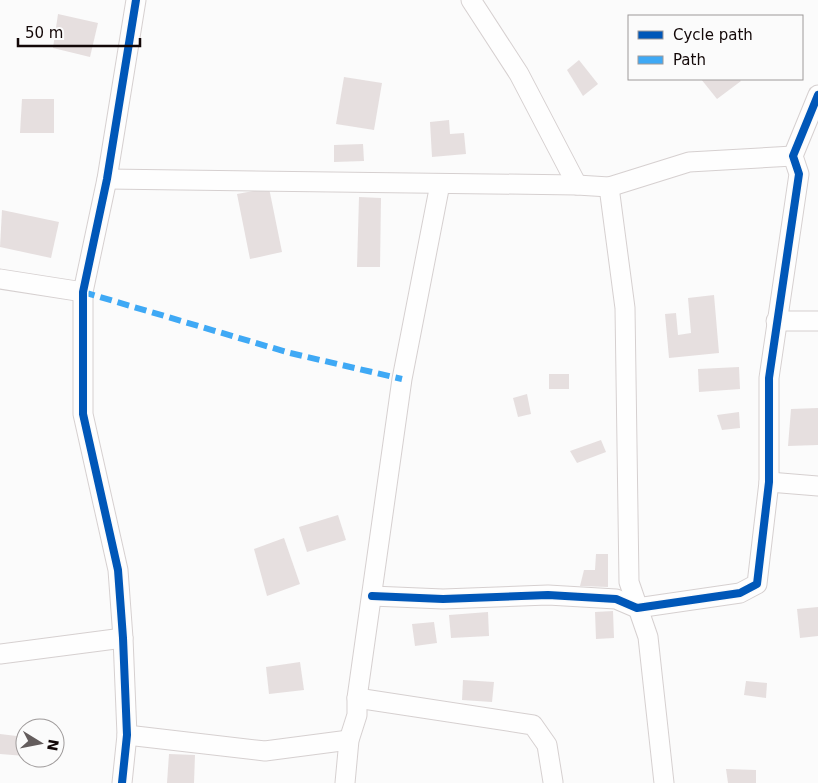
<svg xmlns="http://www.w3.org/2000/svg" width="818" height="783" font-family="'DejaVu Sans',sans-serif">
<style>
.building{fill:#e6dfdf}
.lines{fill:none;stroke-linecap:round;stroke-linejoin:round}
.street-casing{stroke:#d6d0d0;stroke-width:21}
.street{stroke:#fefefe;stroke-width:19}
.quiet{stroke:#3fa9f5;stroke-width:6;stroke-dasharray:12 6;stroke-linecap:butt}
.cycleway-casing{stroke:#fbfbfb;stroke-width:11}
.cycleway{stroke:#0057b8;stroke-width:8}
</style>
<rect width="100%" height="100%" fill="#fbfbfb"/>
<g class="building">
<path d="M58 14 98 23 90 57 53 48Z"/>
<path d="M579 60 598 84 583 96 567 70Z"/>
<path d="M344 77 382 83 374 130 336 124Z"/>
<path d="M701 79H739L741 81 717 99Z"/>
<path d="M22 99H54V133H20Z"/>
<path d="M449 120 450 134 464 133 466 154 432 157 430 122Z"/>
<path d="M363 144 364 161 334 162V145Z"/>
<path d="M269 188 282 252 250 259 237 194Z"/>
<path d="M359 197 381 198 380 267H357Z"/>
<path d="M2 210 59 222 51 258 0 247Z"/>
<path d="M714 295 719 353 669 358 665 314 676 313 678 335 691 333 688 298Z"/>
<path d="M739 367 740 389 699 392 698 369Z"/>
<rect x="549" y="374" width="20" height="15"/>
<path d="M527 394 531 414 518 417 513 398Z"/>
<path d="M818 408V445L788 446 791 409Z"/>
<path d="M739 412 740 428 722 430 717 415Z"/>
<path d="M601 440 606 452 577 463 570 451Z"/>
<path d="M338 515 346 540 307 552 299 527Z"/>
<path d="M284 538 300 584 267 596 254 549Z"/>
<path d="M596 554H608V587L580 586 584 570H595Z"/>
<path d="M818 607V636L800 638 797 609Z"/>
<path d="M613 611 614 638 596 639 595 612Z"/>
<path d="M488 612 489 636 451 638 449 615Z"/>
<path d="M434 622 437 643 415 646 412 624Z"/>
<path d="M300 662 304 690 269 694 266 667Z"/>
<path d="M463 680 494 682 492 702 462 700Z"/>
<path d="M746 681 767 683 766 698 744 695Z"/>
<path d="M0 734 25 737V756L0 754Z"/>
<path d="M169 754 195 755 194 783H167Z"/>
<path d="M726 769 756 770V783H728Z"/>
</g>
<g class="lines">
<g class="street-casing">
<g id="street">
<path d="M471 0 519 74 577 185"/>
<path d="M107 179 577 185 609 187 689 162 793 156"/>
<path d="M609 187 625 308 629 582 648 637 664 783"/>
<path d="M0 279 83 292"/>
<path d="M776 321H818"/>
<path d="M769 482 818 486"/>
<path d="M372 596 443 599 548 595 616 599 637 608 740 593 757 584 769 482V378L799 174 793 156 818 95"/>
<path d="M0 654 123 638"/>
<path d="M357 698 533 725 547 745 553 782"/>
<path d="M127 735 265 751 349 740"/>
<path d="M122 783 127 735 123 638 118 570 83 414V292L107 179 136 0"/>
<path d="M345 783 349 740 357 715V698L402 379 440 184"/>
</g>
</g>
<use href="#street" class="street"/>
<path class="quiet" d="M83 292 290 353 402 379"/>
<g class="cycleway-casing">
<g id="cycleway">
<path d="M372 596 443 599 548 595 616 599 637 608 740 593 757 584 769 482V378L799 174 793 156 818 95"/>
<path d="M122 783 127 735 123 638 118 570 83 414V292L107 179 136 0"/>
</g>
</g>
<use href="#cycleway" class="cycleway"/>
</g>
<rect x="628" y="15" width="175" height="65" fill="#fbfbfb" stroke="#9e9a9a"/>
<rect x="638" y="31" width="25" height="8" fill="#0057b8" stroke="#9e9a9a"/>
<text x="673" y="40" font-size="15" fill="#130808">Cycle path</text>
<rect x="638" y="56" width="25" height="8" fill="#3fa9f5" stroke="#9e9a9a"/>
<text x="673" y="65" font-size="15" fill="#130808">Path</text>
<g transform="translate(40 743) rotate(100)"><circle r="24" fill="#fbfbfb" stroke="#9e9a9a"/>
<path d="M0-4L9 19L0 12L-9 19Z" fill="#645d5d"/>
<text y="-8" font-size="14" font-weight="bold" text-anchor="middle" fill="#130808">N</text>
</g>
<path d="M18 38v8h122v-8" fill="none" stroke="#130808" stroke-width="2.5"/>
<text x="25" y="38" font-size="15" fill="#130808" stroke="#fbfbfb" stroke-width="4" paint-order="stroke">50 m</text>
</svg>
